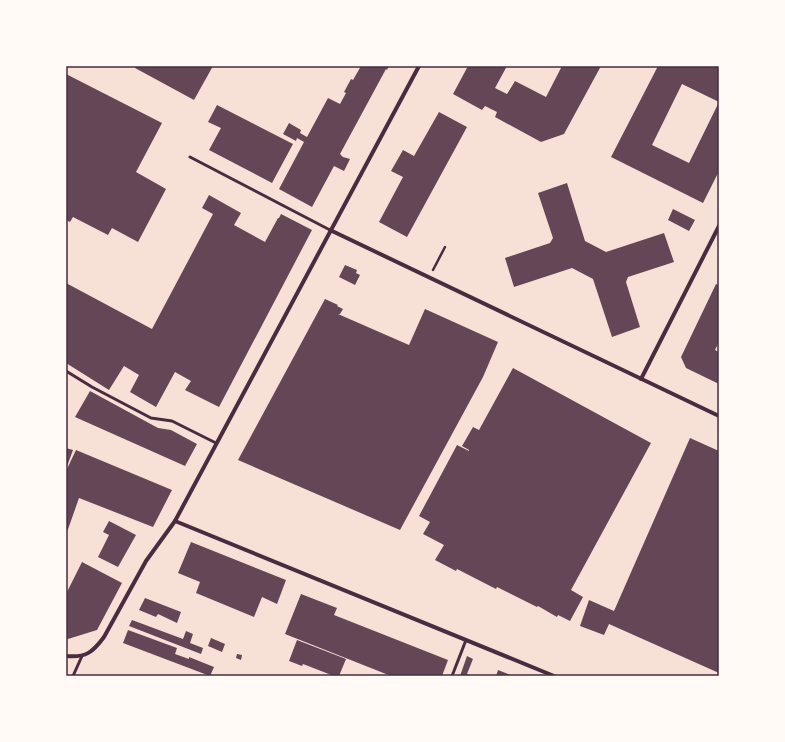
<svg xmlns="http://www.w3.org/2000/svg" width="785" height="742" font-family="Figtree,sans-serif">
<style>
.building{fill:#644757}
.lines{fill:none;stroke-linecap:round;stroke-linejoin:round}
.path{stroke:#4a2c40;stroke-width:2.5}
.service{stroke:#4a2c40;stroke-width:3}
.minor{stroke:#4a2c40;stroke-width:4}
.neatline{fill:none;stroke:#4a2c40;stroke-width:1.5}
</style>
<rect width="100%" height="100%" fill="#f7e1d7"/>
<g class="building">
<path d="M136 66H213L194 100 135 68Z"/>
<path d="M361 66H389L387 70 386 69 340 154 343 157 350 159 344 171 334 166 312 207 279 189 304 142 297 138 296 141 283 134 289 123 301 130 300 133 307 137 328 98 340 104 346 93 344 92 351 79 353 80Z"/>
<path d="M468 66H507L495 88 507 94 515 81 546 97 562 66H601L564 134 541 142 495 117 497 112 485 106 482 110 453 94Z"/>
<path d="M658 66H719V102L682 84 652 145 689 163 719 102V171L703 203 611 157Z"/>
<path d="M66 74 162 123 136 172 166 189 138 242 112 228 108 235 73 217 70 222 66 220Z"/>
<path d="M217 105 293 144 272 183 209 150 221 128 208 122Z"/>
<path d="M439 112 467 127 407 237 379 222 403 177 391 171 403 150 414 156Z"/>
<path d="M567 183 585 241 606 252 664 233 674 262 628 277 626 282 640 327 612 337 593 279 572 268 514 287 505 258 550 243 553 238 538 193Z"/>
<path d="M209 195 241 213 234 225 265 242 278 218H279L281 214 312 230 219 407 185 390 191 381 175 372 156 407 130 392 139 375 124 366 109 390 66 363V283L152 329 213 214 202 208Z"/>
<path d="M673 209 695 220 689 231 668 220Z"/>
<path d="M345 265 357 270 356 273 360 275 355 285 339 277Z"/>
<path d="M716 284 719 285V342L715 350 719 352V384L686 368 681 357Z"/>
<path d="M325 299 338 305 337 306 343 309 340 314H338L409 345 425 309 498 342 483 377 400 530 238 460Z"/>
<path d="M513 368 651 443 571 590 583 597 570 621 558 615 557 617 538 606 537 607 497 587 496 589 457 569 456 571 435 560 444 545 423 534 430 522 419 516 457 445 469 451V450L462 446 473 427 479 430Z"/>
<path d="M90 391 158 428 171 430 197 444 185 466 75 417Z"/>
<path d="M690 438 719 451V673L609 624 604 635 580 626 589 600 614 611Z"/>
<path d="M66 448 73 450 66 469Z"/>
<path d="M76 450 172 490 153 527 79 498 66 535V471Z"/>
<path d="M109 521 136 535 118 567 98 557 109 535 103 532Z"/>
<path d="M191 542 286 580 277 604 262 597 254 617 196 593 200 582 178 573Z"/>
<path d="M82 562 122 583 97 630 68 639 66 638V594Z"/>
<path d="M301 594 337 608 334 615 448 660 442 676H391L285 634Z"/>
<path d="M145 598 181 612 177 623 158 614 156 617 139 610Z"/>
<path d="M132 620 183 639 186 631 193 634 190 643 203 648 201 654 129 626Z"/>
<path d="M128 630 177 648 175 654 189 659V657L214 667 210 676 123 643Z"/>
<path d="M211 638 225 644 222 652 208 646Z"/>
<path d="M297 640 346 659 339 676H334L303 664 302 666 289 661Z"/>
<path d="M237 654 242 655 241 660 236 658Z"/>
<path d="M467 656 473 659 467 674 472 676H460Z"/>
<path d="M498 670 513 676H496Z"/>
</g>
<g class="lines">
<path class="path" d="M433 270 445 247"/>
<g class="service">
<path d="M190 157 330 230"/>
<path d="M66 371 92 387 151 418 172 421 216 443"/>
<path d="M73 676 82 656"/>
<path d="M452 676 466 640"/>
</g>
<g class="minor">
<path d="M330 230 719 416"/>
<path d="M641 379 719 226"/>
<path d="M175 521 554 676"/>
<path d="M66 656C86 658 93 652 104 637L146 561 175 521 419 66"/>
</g>
</g>
<rect width="785" height="742" fill="none" stroke="#fffaf5" stroke-width="134"/>
<rect x="67" y="67" width="651" height="608" class="neatline"/>
</svg>
